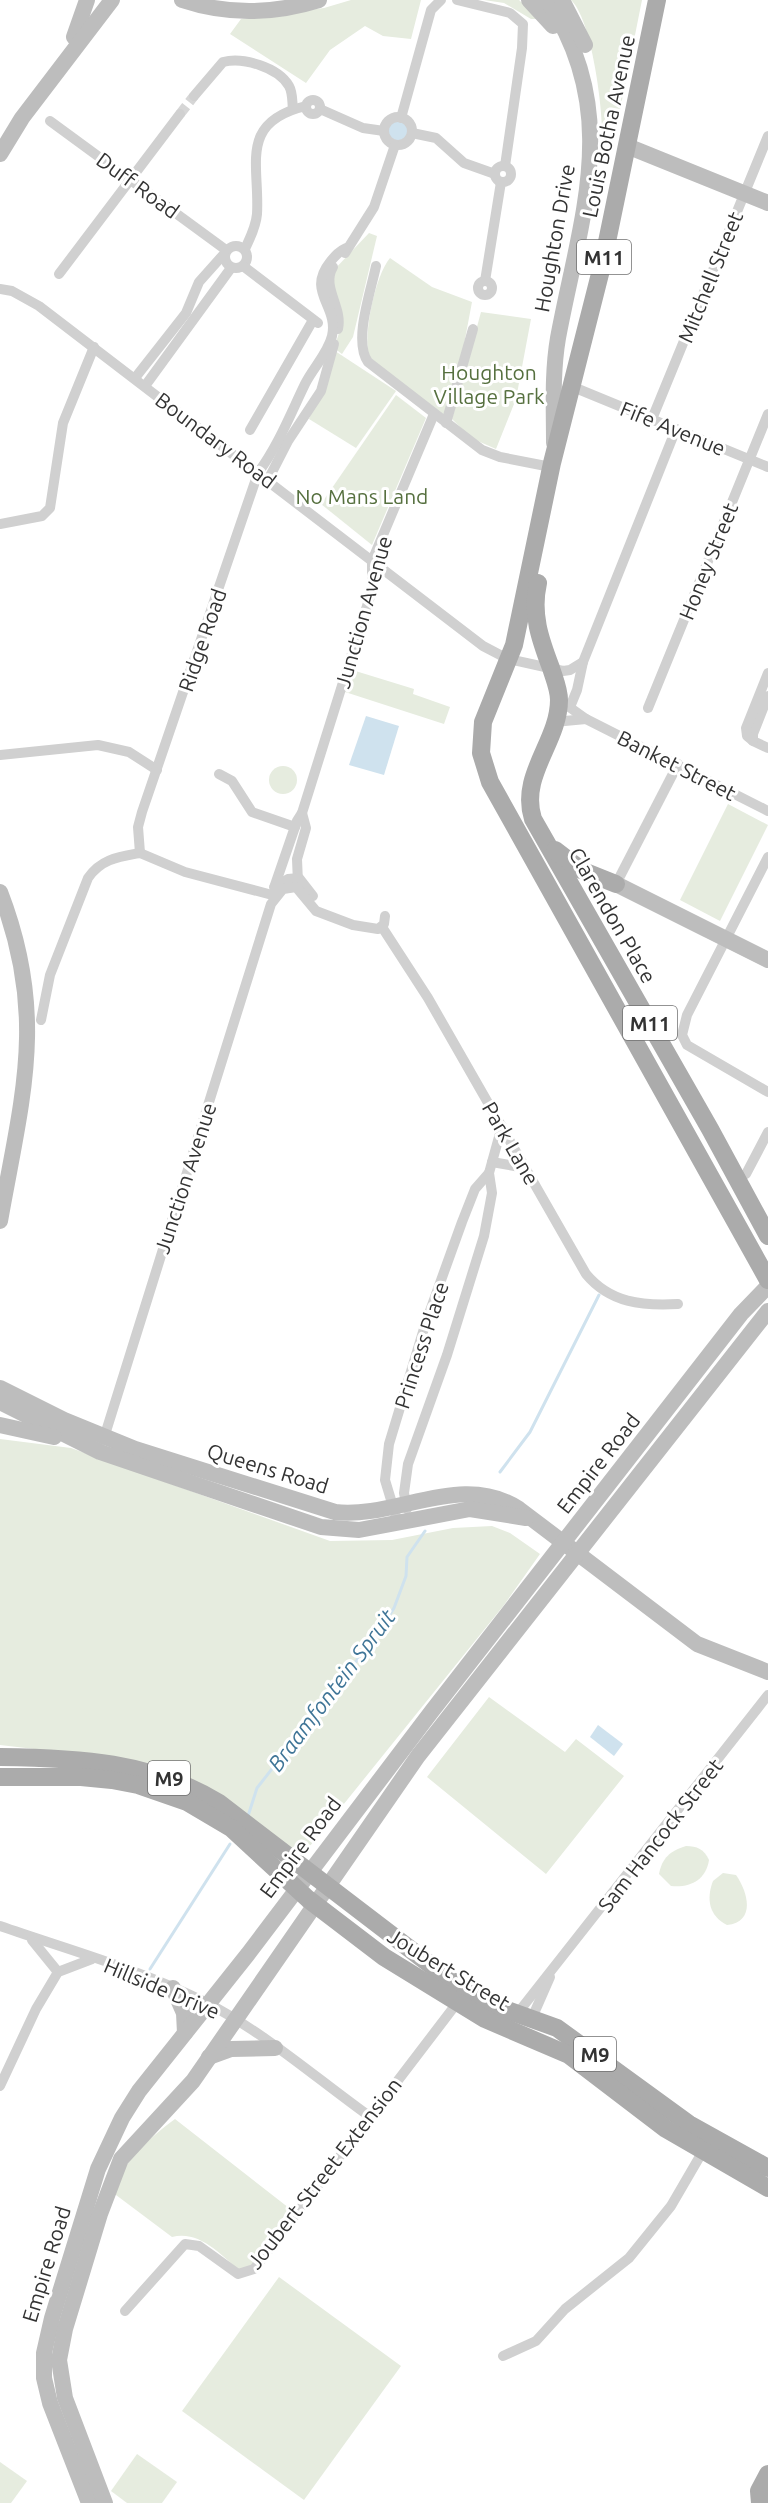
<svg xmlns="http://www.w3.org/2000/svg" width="768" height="2503" font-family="Ubuntu,sans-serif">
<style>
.green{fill:#e6ecdf}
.water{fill:#cfe2ee}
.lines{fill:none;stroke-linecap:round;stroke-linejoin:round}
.stream{stroke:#cfe2ee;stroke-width:3}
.street-tunnel{stroke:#d6d6d6;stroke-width:10;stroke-dasharray:10 5;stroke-linecap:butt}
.street{stroke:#d0d0d0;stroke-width:10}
.secondary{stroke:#bdbdbd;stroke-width:16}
.primary{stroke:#ababab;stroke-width:18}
.labels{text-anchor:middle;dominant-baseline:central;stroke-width:6;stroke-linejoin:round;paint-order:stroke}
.shield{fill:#fff;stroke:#707070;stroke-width:1.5}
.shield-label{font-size:20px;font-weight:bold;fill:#333}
.street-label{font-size:21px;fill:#333;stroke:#fff}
.park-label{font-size:21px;fill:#56703f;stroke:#fff}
.water-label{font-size:22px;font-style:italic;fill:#3f7597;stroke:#fff}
</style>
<rect width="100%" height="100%" fill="#fff"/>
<g class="green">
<path d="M351 0H421L411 39 383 36 365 26 330 50 306 83 230 34 241 19 324 8Z"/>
<path d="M484 0H519L539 19H531L504 3Z"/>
<path d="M571 0H642L616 130 602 126C601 98 591 19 571 0Z"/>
<path d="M369 233 377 236 353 337 342 354 334 348 341 327 330 281 333 271Z"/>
<path d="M390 258 432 287 472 302 462 355 444 417 369 357C363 334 375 276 390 258Z"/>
<path d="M481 312 531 319 516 399 496 449 471 438 452 419Z"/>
<path d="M335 351 396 391 356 448 309 419Z"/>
<path d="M396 395 426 418 372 545 321 504Z"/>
<path d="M349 669 414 689 413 694 450 707 444 724 342 691Z"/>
<circle cx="283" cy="780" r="14"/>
<path d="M728 804 768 825 720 921 680 900Z"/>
<path d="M0 1439 71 1448 330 1541 392 1540 453 1528 492 1526 510 1533 540 1554 504 1605 302 1856 121 1759 0 1745Z"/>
<path d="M489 1697 565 1752 576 1739 624 1776 546 1874 427 1777Z"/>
<path d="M686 1846C697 1846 704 1849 709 1860 706 1880 690 1888 671 1886L659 1874C662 1858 670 1851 686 1846Z"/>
<path d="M723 1873 736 1875C748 1892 756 1922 727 1925 709 1916 706 1899 713 1881Z"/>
<path d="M175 2119 289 2208 254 2264 241 2272C221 2255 200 2230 172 2237L112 2192C124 2161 148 2139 175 2119Z"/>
<path d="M279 2277 401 2366 304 2500 182 2411Z"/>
<path d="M137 2454 177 2482 162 2503H127L111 2491Z"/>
<path d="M0 2462 27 2481 11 2503H0Z"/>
</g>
<g class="water">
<circle cx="398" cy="131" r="12"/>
<path d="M366 716 399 726 384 775 349 765Z"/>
<path d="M598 1725 623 1744 614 1756 590 1737Z"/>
</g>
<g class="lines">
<g class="stream">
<path d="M500 1472 530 1432 599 1295"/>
<path d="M248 1816 257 1788 379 1632 394 1608 406 1576 407 1557 425 1531"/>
<path d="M150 1969 230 1844"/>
</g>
<path class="street-tunnel" d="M180 114 194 96"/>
<g class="street">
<path d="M457 0 510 13 523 24 522 48 505 166"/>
<path d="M194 96 223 62C243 57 278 67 289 86 293 93 292 102 293 109"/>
<circle cx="313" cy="107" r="7"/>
<path d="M320 109 363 128 384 131"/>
<circle cx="398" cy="131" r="14"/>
<path d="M401 118 431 10 441 0"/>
<path d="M50 121 226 250"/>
<path d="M412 133 436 138 464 163 495 174"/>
<circle cx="503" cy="174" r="8"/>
<circle cx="236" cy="257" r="11"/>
<path d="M245 249C250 238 256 227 257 214 260 165 238 122 306 106"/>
<path d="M345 253 374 207 395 145"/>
<path d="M243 266 318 323"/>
<path d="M376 266C371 291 353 341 368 362L482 450 500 457 551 467"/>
<path d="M333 267C321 287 343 307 338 329"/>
<path d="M59 274 180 114"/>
<path d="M485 281 501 182"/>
<circle cx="485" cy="288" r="7"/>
<path d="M0 289 12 291 39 306 483 646 508 659 563 671 570 670 583 662"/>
<path d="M135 378 186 313 199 282 224 254"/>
<path d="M145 386 231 268"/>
<path d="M578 389 768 467"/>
<path d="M652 419 768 136"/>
<path d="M446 423 473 329"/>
<path d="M250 430 313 320"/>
<path d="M268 480 288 441 321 391 334 344"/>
<path d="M0 524 42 516 50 508 63 423 94 347"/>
<path d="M768 696 753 734V741L768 748"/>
<path d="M565 704 586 719 768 811"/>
<path d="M570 707 577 690 583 662 676 429"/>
<path d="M648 708 768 414"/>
<path d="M554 722 586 719"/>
<path d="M753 741 747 736 746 728 768 673"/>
<path d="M0 755 98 745 129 752 157 770"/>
<path d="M219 774 232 781 252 812 295 827"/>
<path d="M140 853 138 827 142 812 258 473C279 444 290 415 305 384 313 368 328 353 332 336 339 306 306 292 330 262 335 256 339 251 346 248"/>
<path d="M140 853 185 872 276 896"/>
<path d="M768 857 687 1015 682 1035 687 1045 768 1092"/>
<path d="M298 883 297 859 306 828 302 813"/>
<path d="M616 884 678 764"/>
<path d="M275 885 297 821 302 813 372 590V561L434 414"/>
<path d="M274 887 288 879 299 878 313 896"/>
<path d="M382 927 428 998 586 1274C610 1303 642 1306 678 1304"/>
<path d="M41 1020 50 975 88 878C101 859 118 857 140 853"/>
<path d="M492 1162 526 1168"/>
<path d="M746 1174 768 1132"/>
<path d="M103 1441 271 904 283 889 296 887 316 911 353 925 378 929 384 924 385 916"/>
<path d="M407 1509 404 1493 408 1464 447 1355 484 1236 492 1193 489 1173 502 1126"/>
<path d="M398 1523 385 1480 389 1444 426 1322 462 1222 475 1189 489 1173"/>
<path d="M0 1926C69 1950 142 1970 207 2003 265 2033 316 2078 369 2116"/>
<path d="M32 1940 58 1972"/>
<path d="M517 2014 768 1695"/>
<path d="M532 2018 550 1977"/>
<path d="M0 2086 36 2009 58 1972 92 1959"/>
<path d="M125 2311 185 2244 199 2246 238 2274 254 2269 457 2003"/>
<path d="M503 2356 536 2341 565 2309 629 2258 671 2206 703 2151"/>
</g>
<g class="secondary">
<path d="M182 0C227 15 274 14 319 0"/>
<path d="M529 0 553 26"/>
<path d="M547 0C623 112 580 219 558 338 552 373 554 408 554 443"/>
<path d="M562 0 585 45"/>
<path d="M74 37 87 0"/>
<path d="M627 146 768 203"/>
<path d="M0 154 22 118 112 0"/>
<path d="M616 884 768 960"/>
<path d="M0 892C48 1016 22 1097 0 1221"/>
<path d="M0 1388 64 1420 135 1449 335 1512C396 1519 462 1471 519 1509L697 1644 768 1672"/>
<path d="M0 1402 100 1452 321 1527 359 1530 470 1509 526 1518"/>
<path d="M0 1425 54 1437"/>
<path d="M173 1988 184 2013 185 2033"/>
<path d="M209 2057 231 2049 275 2048"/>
<path d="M89 2503 50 2403 44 2378V2353L52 2318 98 2169 122 2118 139 2091 248 1954 432 1711 741 1314 768 1286"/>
<path d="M105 2503 65 2398 59 2360 65 2329 100 2214 121 2159 193 2081 418 1756 768 1311"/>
</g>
<g class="primary">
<path d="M657 0 602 266 552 463 514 645 483 722 481 753 490 782 768 1280"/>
<path d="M538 583C531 614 540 639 551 668 554 678 559 689 559 700 559 742 519 775 533 819L710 1129 768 1236"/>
<path d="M555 850 581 870 616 884"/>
<path d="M0 1757C77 1758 151 1761 219 1803L457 1985 493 2005 557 2028 689 2124 768 2168"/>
<path d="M0 1777H81L112 1780 138 1785 187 1802 231 1828 308 1899 384 1957 485 2019 569 2055 666 2129 768 2188"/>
<path d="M760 2503 759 2491 768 2474"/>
</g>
</g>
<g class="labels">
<g class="shield">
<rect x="577" y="240" width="54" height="34" rx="4.5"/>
<rect x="623" y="1006" width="54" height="34" rx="4.5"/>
<rect x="148" y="1761" width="42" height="34" rx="4.5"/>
<rect x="574" y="2037" width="42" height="34" rx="4.5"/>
</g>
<g class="shield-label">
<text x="604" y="257">M11</text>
<text x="650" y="1023">M11</text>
<text x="169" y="1778">M9</text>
<text x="595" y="2054">M9</text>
</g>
<g class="street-label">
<text transform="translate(608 126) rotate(-78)">Louis Botha Avenue</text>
<text transform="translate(138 185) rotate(36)">Duff Road</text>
<text transform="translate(554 238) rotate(-80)">Houghton Drive</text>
<text transform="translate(710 277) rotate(-68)">Mitchell Street</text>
<text transform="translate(673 428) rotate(22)">Fife Avenue</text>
<text transform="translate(216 440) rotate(37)">Boundary Road</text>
<text transform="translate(708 561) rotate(-68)">Honey Street</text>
<text transform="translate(363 612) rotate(-74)">Junction Avenue</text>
<text transform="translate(202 640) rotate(-71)">Ridge Road</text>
<text transform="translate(677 765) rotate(27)">Banket Street</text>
<text transform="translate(613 915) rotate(60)">Clarendon Place</text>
<text transform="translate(511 1143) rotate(60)">Park Lane</text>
<text transform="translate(185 1178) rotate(-72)">Junction Avenue</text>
<text transform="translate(421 1345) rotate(-72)">Princess Place</text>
<text transform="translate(598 1463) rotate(-52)">Empire Road</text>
<text transform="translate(268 1468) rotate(17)">Queens Road</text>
<text transform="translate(660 1835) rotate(-52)">Sam Hancock Street</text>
<text transform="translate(300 1847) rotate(-53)">Empire Road</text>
<text transform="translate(449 1969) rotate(31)">Joubert Street</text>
<text transform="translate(162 1988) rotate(23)">Hillside Drive</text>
<text transform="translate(324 2173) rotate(-52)">Joubert Street Extension</text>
<text transform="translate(46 2264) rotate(-73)">Empire Road</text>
</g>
<g class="park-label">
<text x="489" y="372">Houghton<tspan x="489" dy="24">Village Park</tspan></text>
<text x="362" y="496">No Mans Land</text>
</g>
<g class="water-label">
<text transform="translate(331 1690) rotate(-53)">Braamfontein Spruit</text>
</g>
</g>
</svg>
